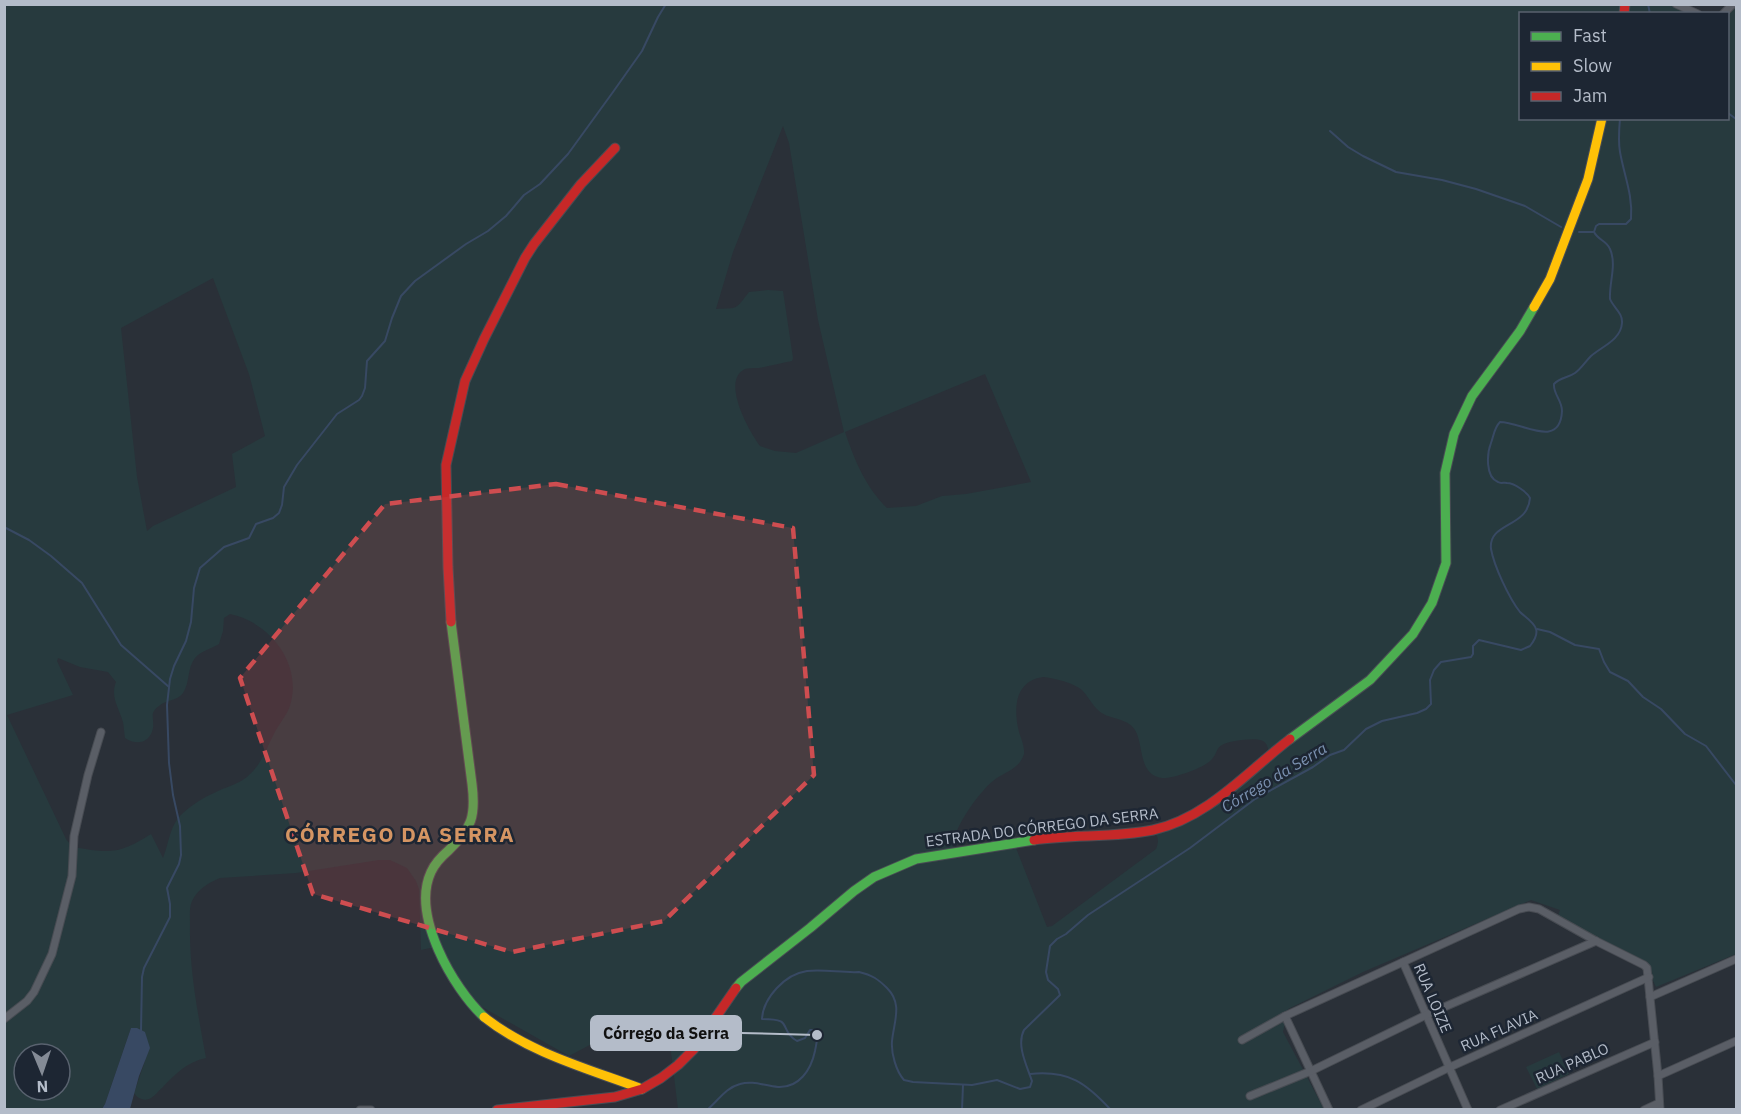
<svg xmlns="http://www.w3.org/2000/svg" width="1741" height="1114" font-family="'IBM Plex Sans',sans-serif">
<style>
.green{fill:#273a3e;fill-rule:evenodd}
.water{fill:#384963}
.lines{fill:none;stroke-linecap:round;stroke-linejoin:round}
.stream{stroke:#384963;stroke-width:2}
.street-casing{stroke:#484c53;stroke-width:9}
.fast-casing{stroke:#484c53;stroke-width:11}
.slow-casing{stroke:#484c53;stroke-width:11}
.jam-casing{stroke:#484c53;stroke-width:11}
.street{stroke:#5a5e66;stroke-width:7}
.fast{stroke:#4caf50;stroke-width:9}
.slow{stroke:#ffc107;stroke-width:9}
.jam{stroke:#c62828;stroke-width:9}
.marked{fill:#ce4d50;fill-opacity:0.2;stroke:#ce4d50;stroke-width:4.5;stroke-dasharray:12 8;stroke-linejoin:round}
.labels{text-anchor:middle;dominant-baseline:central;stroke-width:5;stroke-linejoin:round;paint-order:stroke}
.street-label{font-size:15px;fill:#b4bcc9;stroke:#1d2633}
.water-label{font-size:16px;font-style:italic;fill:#7c92b1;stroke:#1d2633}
.district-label{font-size:21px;font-weight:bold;letter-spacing:1.5px;fill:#d59563;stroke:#1d2633}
.leader{fill:none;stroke:#b4bcc9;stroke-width:2}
.callout-dot{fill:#b4bcc9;stroke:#1d2633;stroke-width:2}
.callout{fill:#b4bcc9;stroke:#b4bcc9;stroke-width:2}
.callout-label{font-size:16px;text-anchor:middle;font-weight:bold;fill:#111}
</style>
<rect width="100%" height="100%" fill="#2a3038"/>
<g class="green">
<path d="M5 5H1679L1695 13 1520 14V118H1728V14L1719 13 1729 5H1736V954L1656 987 1648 970V962L1624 958 1558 916 1560 910 1531 900 1363 972 1288 1009 1283 1032 1324 1109H678L670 1044 657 1030 631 1026 616 1031 569 1056 475 1003 436 949 430 948 421 950 419 889 416 881 407 868 390 860H379L296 873 220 878C208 883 198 889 192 901 189 908 190 917 190 924 189 969 198 1014 206 1058 187 1062 175 1074 162 1088 158 1091 155 1096 151 1098 144 1102 137 1098 134 1093L145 1061 141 1029 131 1028 105 1104 102 1109 5 1110ZM783 126 789 143 818 320 844 432 796 453 775 451 760 446C750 432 720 381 745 369 748 368 755 368 759 368 770 366 781 363 792 361L793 358 783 291 768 290 749 292C735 310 739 308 716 309L733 252ZM213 278 249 374 265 436 232 454 236 487 153 526 147 531 137 477 121 328ZM985 374 1031 482 966 494 942 496 916 506 887 508C866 488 854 459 845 432ZM230 614C269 622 301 662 291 702 288 715 279 723 274 734 265 751 262 764 247 777 237 785 225 787 214 793 204 797 192 805 183 813 170 824 169 843 163 858L151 834C118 855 110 853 72 847L66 839 7 715 73 695 57 661 58 658 80 667 108 672 116 682C110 697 119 708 123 722 124 727 124 732 125 738 137 746 150 743 153 728 154 723 152 717 153 713 154 710 156 708 159 706 165 700 178 701 183 693 190 683 187 668 195 658 201 651 211 649 219 644L223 631 224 618ZM1043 677C1054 678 1074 683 1082 690 1088 696 1092 705 1099 711 1109 720 1127 717 1135 730 1144 745 1138 775 1162 778 1172 779 1205 768 1212 759 1217 754 1216 748 1222 745 1229 741 1256 737 1263 741 1267 743 1268 748 1269 753L1225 794 1153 831C1159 837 1159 841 1156 849L1052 926 1047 927 1014 843 953 848C951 831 979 792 993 781 1004 772 1019 770 1024 754 1025 748 1021 738 1019 732 1013 708 1015 681 1043 677ZM24 1054H60V1090H24Z"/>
<path d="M1559 1052 1569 1074 1537 1089 1526 1067Z"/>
</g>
<path class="water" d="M131 1028H137L145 1032 150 1048 139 1076 130 1109H102L105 1104Z"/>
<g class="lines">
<g class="stream">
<path d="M1648 4 1650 14"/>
<path d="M1728 113 1736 119"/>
<path d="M1330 131 1348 147 1363 156 1396 172 1442 180 1476 189 1525 206 1561 227"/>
<path d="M1579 232H1594"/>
<path d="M1594 232 1596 226 1599 224H1626L1631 219C1633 195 1624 175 1620 152 1618 141 1619 130 1620 118"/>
<path d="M4 527 29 540 51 556 82 583 121 645 169 687"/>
<path d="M1537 629 1550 632 1575 645 1599 649 1604 662 1610 672 1628 681 1643 697 1661 709 1685 734 1706 746 1736 785"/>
<path d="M141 1031 142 977 144 968 170 917V904L167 888 179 864 181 855 180 826 173 795 169 763 167 705 170 679 174 666 186 641 191 622 194 588 200 568 224 547 249 538 256 524 273 518 279 513 282 505 284 487 297 465 337 414 359 400 362 396 365 388 367 361 385 341 392 318 401 296 415 281 466 244 488 231 506 216 524 195 540 184 568 154 613 92 642 51 658 17 666 4"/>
<path d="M1030 1074C1069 1070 1086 1083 1111 1110"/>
<path d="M707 1110C719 1100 725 1088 740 1084 753 1080 765 1086 778 1087 799 1088 811 1070 815 1051 816 1045 818 1039 817 1033L813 1030H810L805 1038 797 1041C777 1029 796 1019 762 1019 763 998 785 974 807 971 824 969 842 973 859 972 872 975 878 979 887 988 903 1004 894 1021 892 1041 891 1053 896 1071 904 1080L913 1082 972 1085 997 1080 1020 1089 1030 1087 1032 1081C1027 1066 1016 1045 1024 1030L1060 995 1058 989 1048 980 1046 972 1050 946 1057 939 1066 934 1088 915 1190 848 1255 799 1313 767 1330 755 1344 750 1366 729 1382 721 1417 713 1426 709 1431 704 1430 680 1434 670 1441 662 1471 657 1473 654V646L1479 640 1521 650 1530 646C1534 641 1538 635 1536 629 1534 622 1525 617 1520 612 1509 598 1494 566 1491 549 1488 522 1528 528 1530 498 1527 492 1514 483 1507 483 1504 482 1501 484 1498 482 1485 477 1487 453 1491 443 1494 435 1494 428 1500 422 1522 422 1560 450 1562 411 1562 400 1553 394 1554 384 1560 377 1568 378 1575 373 1581 369 1585 362 1591 356 1601 347 1621 340 1622 323 1623 313 1613 307 1610 299 1609 282 1617 265 1610 249 1607 241 1598 240 1594 232"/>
<path d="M962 1110 963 1085"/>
</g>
<g class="street-casing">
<g id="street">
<path d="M1676 4 1698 14"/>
<path d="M1723 14 1733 4"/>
<path d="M1403 962 1468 1110"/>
<path d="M1650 997 1736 959"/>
<path d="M1285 1016 1329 1110"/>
<path d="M4 1019 27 1001 34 992 52 954 72 876 74 836 88 775 101 732"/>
<path d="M1242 1040 1285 1016 1519 909 1529 907 1539 909 1596 941 1644 965 1647 968 1658 1076 1660 1110"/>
<path d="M1658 1076 1736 1041"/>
<path d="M1250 1096 1311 1071 1426 1015 1596 941"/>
<path d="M360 1110H371"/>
<path d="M1361 1110 1448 1068 1649 977"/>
<path d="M1500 1110 1655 1042"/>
<path d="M1644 1110 1659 1103"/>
</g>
</g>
<g class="fast-casing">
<g id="fast">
<path d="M451 622 472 784C476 816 472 828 449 850 442 856 435 863 431 872 411 915 453 988 484 1017"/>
<path d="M1290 739 1370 680 1413 634 1432 603 1446 563 1445 473 1454 434 1472 396 1520 331 1534 307"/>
<path d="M736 988 741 982 810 928 854 891 874 877 916 859 1034 840"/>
</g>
</g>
<g class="slow-casing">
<g id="slow">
<path d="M1534 307 1550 279 1588 179 1602 118"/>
<path d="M484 1017C529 1053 589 1069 642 1089"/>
</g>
</g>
<g class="jam-casing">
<g id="jam">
<path d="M1624 14 1625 4"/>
<path d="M451 622 448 567 446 465 465 381 484 339 525 258 534 244 581 184 615 148"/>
<path d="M1034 840C1073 834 1114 838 1153 830 1208 818 1248 771 1290 739"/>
<path d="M497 1110 615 1097 642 1089 661 1078 678 1065 694 1049 736 988"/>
</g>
</g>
<use href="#street" class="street"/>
<use href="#fast" class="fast"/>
<use href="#slow" class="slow"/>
<use href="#jam" class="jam"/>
</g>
<path class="marked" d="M556 484 793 528 814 775 664 921 512 952 313 894 240 678 385 504Z"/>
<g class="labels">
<g class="street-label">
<text transform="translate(1042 827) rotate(-7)">ESTRADA DO CÓRREGO DA SERRA</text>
<text transform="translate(1433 998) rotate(67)">RUA LOIZE</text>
<text transform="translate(1499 1030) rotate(-24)">RUA FLAVIA</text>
<text transform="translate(1572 1063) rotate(-24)">RUA PABLO</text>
</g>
<g class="water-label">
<text transform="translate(1274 777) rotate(-31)">Córrego da Serra</text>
</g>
<g class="district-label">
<text x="400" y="834">CÓRREGO DA SERRA</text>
</g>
</g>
<path class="leader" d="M817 1035L741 1033"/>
<circle class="callout-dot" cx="817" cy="1035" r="6"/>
<rect class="callout" x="591" y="1016" width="150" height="34" rx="6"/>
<g class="callout-label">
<text x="666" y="1039">Córrego da Serra</text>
</g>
<rect width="1741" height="1114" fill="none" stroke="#b4bcc9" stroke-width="12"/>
<rect x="1519" y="12" width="210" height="108" fill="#1d2633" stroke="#59626f" stroke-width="1.5"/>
<rect x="1531" y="32" width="30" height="9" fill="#4caf50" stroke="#59626f" stroke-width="1.5"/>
<text x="1573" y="42" font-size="18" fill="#b4bcc9">Fast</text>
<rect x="1531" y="62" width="30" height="9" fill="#ffc107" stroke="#59626f" stroke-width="1.5"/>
<text x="1573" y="72" font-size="18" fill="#b4bcc9">Slow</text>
<rect x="1531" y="92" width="30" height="9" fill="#c62828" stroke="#59626f" stroke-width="1.5"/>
<text x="1573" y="102" font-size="18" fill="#b4bcc9">Jam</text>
<g transform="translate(42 1072) rotate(178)"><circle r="28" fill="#1d2633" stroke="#59626f" stroke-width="1.5"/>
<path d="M0-4.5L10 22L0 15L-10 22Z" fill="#848b96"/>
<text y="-9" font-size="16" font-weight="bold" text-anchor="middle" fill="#b4bcc9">N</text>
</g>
</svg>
